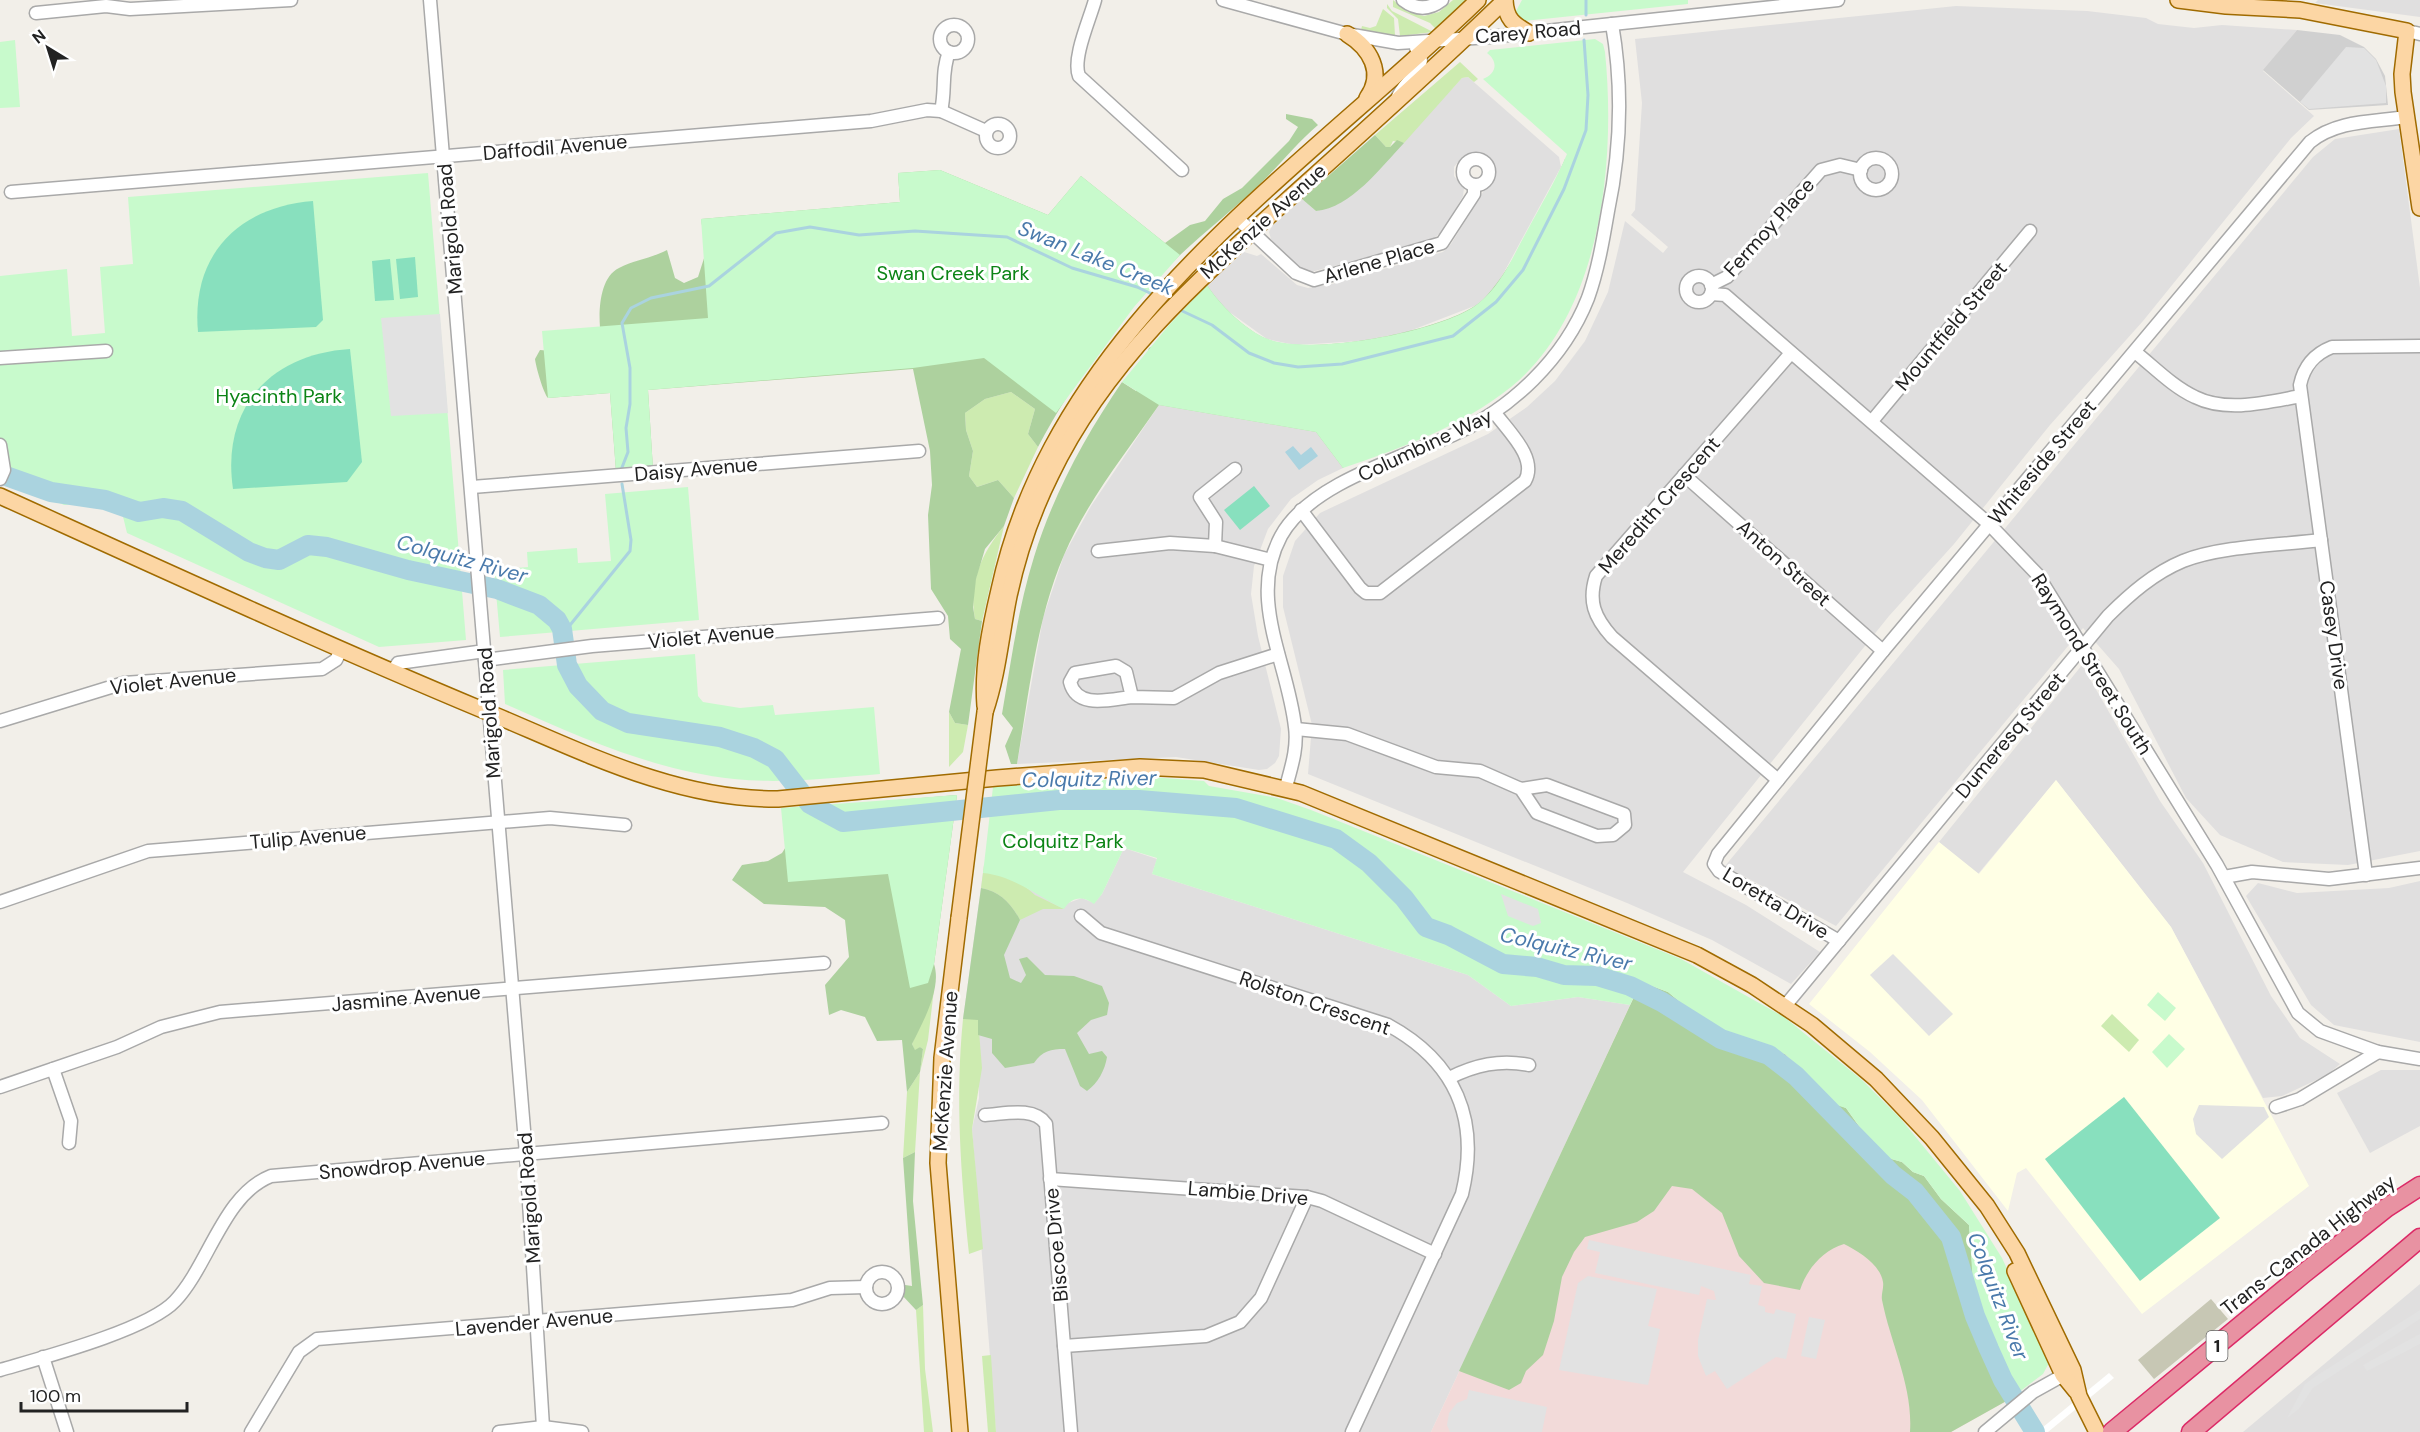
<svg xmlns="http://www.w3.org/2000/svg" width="2420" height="1432" font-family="'DM Sans',sans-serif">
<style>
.residential{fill:#e0dfdf}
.commercial{fill:#f2dad9}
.education{fill:#ffffe5}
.religious{fill:#d0d0d0}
.construction{fill:#c7c7b4}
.grass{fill:#cdebb0}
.forest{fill:#add19e}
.park{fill:#c8facc}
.pitch{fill:#88e0be}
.parking{fill:#e2e2e2}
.water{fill:#aad3df}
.pier{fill:#fff}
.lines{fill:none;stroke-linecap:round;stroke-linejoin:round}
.stream{stroke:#aad3df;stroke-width:3}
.river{stroke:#aad3df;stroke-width:20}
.minor-casing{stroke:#a9a9a9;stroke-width:15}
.major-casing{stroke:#a06b00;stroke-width:18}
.highway-casing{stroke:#dc2a67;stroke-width:21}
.minor{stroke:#fff;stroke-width:12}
.major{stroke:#fcd6a4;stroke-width:15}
.highway{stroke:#e892a2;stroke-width:18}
.major-bridge-casing{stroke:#a06b00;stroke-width:18;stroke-linecap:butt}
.major-bridge{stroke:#fcd6a4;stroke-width:15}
.labels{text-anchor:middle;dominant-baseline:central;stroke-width:6;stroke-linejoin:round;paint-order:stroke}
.shield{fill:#fff;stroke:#646464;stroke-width:1.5}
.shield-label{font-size:18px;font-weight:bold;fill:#222}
.street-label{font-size:20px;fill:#222;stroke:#fff}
.park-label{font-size:20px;fill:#0c8416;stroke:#fff}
.water-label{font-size:21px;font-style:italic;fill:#4a7aab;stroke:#fff}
</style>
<rect width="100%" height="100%" fill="#f2efe9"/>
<g class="residential">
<path d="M2318 0H2420V17L2315 3Z"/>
<path d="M1956 6 2087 11 2146 18 2158 24 2194 28 2222 25 2297 30 2263 71 2314 116 2291 138 2143 321 2050 425 1954 544 1889 616 1683 872 1746 905 1820 952 1791 984 1712 940 1627 903 1308 774 1312 725 1283 607V576L1295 541 1320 513 1488 434 1527 407 1555 381 1585 341 1608 292 1625 221 1663 253 1668 247 1631 215 1635 210 1642 103 1635 39Z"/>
<path d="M1468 77 1559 157 1561 167 1496 287 1477 305 1407 332 1361 341 1295 345 1267 339 1221 306 1207 285 1244 252 1257 256 1261 254 1297 285 1308 288 1332 284 1443 252 1451 244 1491 179 1493 173 1490 162 1477 153H1469L1462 157 1454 167V176L1464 188 1463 196 1443 231 1430 241 1307 273 1282 254 1271 239 1269 232 1272 226 1302 199 1316 211 1338 204 1362 186 1462 78Z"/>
<path d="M2399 129 2420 288V851L2348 865 2283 862 2220 835 2186 798 2119 669 2083 628 1836 926 1725 866 2313 157 2335 139Z"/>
<path d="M1159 405 1316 432 1343 468 1318 480 1291 499 1268 529 1254 566 1251 594 1258 636 1281 729 1279 756 1275 763 1267 769 1259 770 1176 757 1017 764 1043 618 1064 555 1091 506Z"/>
<path d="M2082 665 2160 801 2203 863 2271 996 2300 1038 2340 1064 2327 1075 2282 1096 2263 1098 2171 927 2056 780 1978 874 1939 842Z"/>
<path d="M1124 848 1157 859 1152 874 1468 975 1511 1006 1578 997 1630 1005 1431 1432H996L972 1129 979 1098 978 1020 963 1019 983 873 1068 903 1082 898 1094 903 1102 894Z"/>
<path d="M2420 881V1042L2334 1025 2311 1005 2246 896 2258 883 2297 893 2389 888Z"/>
<path d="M2381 1070H2420V1126L2370 1153 2337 1093Z"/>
<path d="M2420 1284V1432H2243Z"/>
</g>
<path class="commercial" d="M1641 982 1971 1249 2010 1399 1951 1432H1431Z"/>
<path class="education" d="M2056 780 2171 927 2309 1186 2142 1314 2026 1168 2017 1173 2008 1211 1922 1100 1870 1052 1809 1004 1939 842 1979 874Z"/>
<path class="religious" d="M2297 30 2340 35 2364 47 2376 59 2385 76 2388 105 2309 110 2263 70Z"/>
<path class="construction" d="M2211 1299 2228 1319 2154 1379 2138 1360Z"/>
<g class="grass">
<path d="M1393 0 1408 12 1424 16 1439 12 1453 0H1468L1436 29 1430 23 1393 7Z"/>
<path d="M1387 4 1392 11 1433 32 1400 36 1398 19 1387 8Z"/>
<path d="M1383 9 1394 18 1395 36 1361 30 1362 26 1370 28 1376 26Z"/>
<path d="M1460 62 1478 79 1474 82 1468 77 1462 78 1404 143 1393 141 1390 147H1386L1375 135Z"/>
<path d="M1011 392 1035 409 1028 434 1038 447 1014 498 998 480 977 487 969 476 973 451 966 430 965 413 985 399Z"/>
<path d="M1004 526 982 621 975 619C968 582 982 553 1004 526Z"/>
<path d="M949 712 955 723 968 725 963 752 949 767Z"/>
<path d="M984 865 1007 878 1020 882 1035 895 1064 909H1043L1020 920C1011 903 999 891 981 888Z"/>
<path d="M936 972 928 1040 920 1072 915 1152 903 1158 907 1092 920 1072 923 1049 920 1047 915 1051 912 1044 931 997Z"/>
<path d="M2112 1014 2139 1040 2129 1052 2101 1026Z"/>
<path d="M963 1019H978L982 1068 972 1129 983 1249 969 1254C961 1175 955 1099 963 1019Z"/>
<path d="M923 1305 925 1369 933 1432H924L916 1310Z"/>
<path d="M991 1355 996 1432H988L982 1356Z"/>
</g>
<g class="forest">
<path d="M1286 114 1312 119 1318 125C1298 142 1282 162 1264 180 1237 207 1206 230 1179 256 1124 311 1074 379 1038 447L1028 434 1035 409 1011 392 985 399 965 413 966 430 973 451 969 476 977 487 998 480 1014 498 1004 526 985 549 976 579 973 607 975 619 982 621 968 725 955 723 949 712 961 649 950 639 948 616 931 589 928 515 932 485 930 451 913 369 648 390 653 469 616 471 610 393 548 398C543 392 536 367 535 359L540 350 552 351 601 336C598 317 598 278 619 268 634 260 652 258 667 250L675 278 684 283 698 277 706 252 701 219 900 202 898 173 940 170 1048 215 1081 176 1165 243 1190 225 1205 221 1223 199 1242 188 1289 141 1298 127 1286 119Z"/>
<path d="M1375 135 1386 147H1390L1397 140 1404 143C1381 167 1351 208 1316 211L1302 199Z"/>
<path d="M1565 159 1586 190 1343 468 1316 432 1159 405C1126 453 1087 501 1064 555 1036 620 1029 694 1017 764H1011L1005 746 1013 728 1002 714C1011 662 1018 608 1034 557 1053 495 1085 436 1122 382L1136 391 1149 348 1171 338 1207 285C1220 305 1245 330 1267 339 1310 357 1443 331 1479 303 1505 283 1551 192 1565 159Z"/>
<path d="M957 795 934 964C942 988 923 1022 912 1044L915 1050 920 1047 923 1049 920 1072 907 1092 902 1040 877 1041 865 1017 841 1010 829 1015 825 985 849 957 845 920 825 907 764 904 732 880 742 865 768 861 782 853 794 834 885 801Z"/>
<path d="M981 888C999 891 1011 903 1020 920L1004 955 1010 978 1021 983 1026 975 1019 959 1027 957 1045 975 1074 976 1102 986 1109 1003 1107 1015 1091 1020 1077 1033 1089 1054 1102 1051 1107 1057C1105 1070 1098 1083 1087 1091L1080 1086 1065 1049C1051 1049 1042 1051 1034 1063L1005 1068 992 1053V1039L978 1035V1020L963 1019Z"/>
<path d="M1641 982 1668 992 1704 1022 1750 1045 1785 1054 1829 1101 1846 1108 1868 1139 1888 1158 1902 1162 1913 1172 1924 1176 1941 1199 1969 1225 1977 1325 1982 1326 2001 1368 2010 1399 1951 1432H1910C1913 1386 1891 1345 1882 1300 1881 1294 1884 1288 1883 1282 1880 1264 1858 1251 1844 1244 1822 1251 1807 1269 1800 1290L1764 1283 1739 1256 1722 1213 1692 1189 1672 1186 1654 1211 1637 1222 1585 1237 1574 1252 1562 1277 1554 1321 1543 1355 1526 1371 1521 1383 1509 1390 1459 1371Z"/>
<path d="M915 1152 913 1201 923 1305 916 1310 901 1294 905 1285 912 1286 903 1158Z"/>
</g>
<g class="park">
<path d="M1522 0H1688V4L1523 21 1515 13Z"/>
<path d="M1595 39 1603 44 1605 52C1616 161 1602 313 1511 387 1463 426 1401 448 1343 468L1316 432 1159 405 1122 382 1169 325 1207 285C1220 305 1245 330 1268 339 1310 356 1444 332 1479 303 1502 284 1513 256 1527 231 1541 205 1556 180 1567 154L1483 79C1496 74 1499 62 1487 53L1490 50Z"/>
<path d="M15 40 20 107 0 108V42Z"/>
<path d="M940 170 1048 215 1081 176 1180 255 1134 307 1056 413 984 358 913 368 648 390 653 469 616 471 610 393 548 398 542 331 708 318 701 219 900 202 898 173Z"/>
<path d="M428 173 466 640 379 647 127 533 119 500 64 505 0 476V276L67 269 72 336 105 333 100 267 133 264 128 197Z"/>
<path d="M688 487 699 620 500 637 494 570 528 567 527 552 577 548 578 563 611 561 605 494Z"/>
<path d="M695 654 698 696 703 702 740 708 773 705 775 715 874 707 880 774C831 778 782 784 734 779 651 770 580 737 505 704L503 670Z"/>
<path d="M1151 777 1204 781 1209 786 1277 798 1311 810 1681 959 1784 1017 1862 1080 1900 1118 1960 1191 2002 1258 2050 1361 2043 1374 2010 1399 2001 1368 1982 1326 1974 1325 1977 1312 1974 1299 1969 1225 1941 1199 1924 1176 1913 1172 1902 1162 1888 1158 1877 1151 1846 1108 1822 1101 1811 1080 1785 1054 1750 1046 1704 1022 1668 992 1641 982 1630 1005 1578 997 1511 1006 1468 975 1152 874 1157 858 1124 848 1102 894 1094 904C1083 895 1071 897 1064 909 1037 896 1014 876 983 873L993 787Z"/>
<path d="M957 795 934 964 928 983 910 988 888 874 788 882 781 808Z"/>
<path d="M2158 992 2176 1008 2165 1021 2147 1005Z"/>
<path d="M2169 1034 2185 1049 2167 1068 2152 1052Z"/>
</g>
<g class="pitch">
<path d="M313 201 323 320 316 327 198 332C191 255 238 207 313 201Z"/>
<path d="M415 257 418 297 400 299 396 259Z"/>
<path d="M390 259 394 300 375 301 372 261Z"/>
<path d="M350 349 362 462 347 482 233 489C221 408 270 354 350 349Z"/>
<path d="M1254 486 1270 506 1240 530 1224 510Z"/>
<path d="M2124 1097 2220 1218 2140 1281 2045 1159Z"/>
</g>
<g class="parking">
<path d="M2346 47 2364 48 2376 60 2386 86V103L2309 109 2300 102Z"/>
<path d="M440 314 448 413 391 416 381 318Z"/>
<path d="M1501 894 1538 909 1541 923 1533 926 1508 916Z"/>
<path d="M1893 954 1953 1014 1929 1036 1870 975Z"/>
<path d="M2199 1105 2264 1107 2269 1117 2222 1159 2196 1134 2193 1119Z"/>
<path d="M1589 1240 1751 1275 1749 1284 1762 1286 1758 1305 1765 1307V1312L1774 1314 1776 1309 1796 1314 1786 1359 1776 1357 1727 1389 1715 1371 1706 1376 1698 1356V1340L1707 1299 1716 1300 1714 1291 1701 1286 1699 1295 1595 1273 1600 1252 1587 1249Z"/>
<path d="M1588 1276 1657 1289 1648 1326 1660 1329 1648 1385 1559 1370 1578 1283Z"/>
<path d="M2420 1310V1319L2313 1388 2299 1409 2287 1418 2305 1384 2316 1376Z"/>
<path d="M1809 1317 1825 1320 1816 1359 1801 1356Z"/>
<path d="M2420 1334V1344L2367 1371 2363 1365Z"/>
<path d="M1469 1390 1547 1407 1542 1432H1450L1447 1425 1449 1413 1457 1403 1467 1399Z"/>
</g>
<path class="water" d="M1293 446 1301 455 1311 447 1318 456 1299 470 1285 452Z"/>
<path class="pier" d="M2109 1373 2114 1378 2048 1432H2037Z"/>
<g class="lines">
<g class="stream">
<path d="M1586 15V0"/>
<path d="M1178 309 1212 325 1249 353 1274 363 1298 367 1342 364 1453 336 1496 302 1523 270 1564 189 1586 130 1588 95 1584 40"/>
<path d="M621 470 628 452 626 428 630 404V368L622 323 631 308 651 298 709 286 776 233 810 227 859 235 915 231 1007 237 1072 268 1137 287 1154 295"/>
<path d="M562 635 630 551 631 540 622 484"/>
</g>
<path class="river" d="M0 474 51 492 105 500 139 512 163 508 182 511 249 552 265 558 279 560 308 545 327 547 408 570 497 589 539 605 557 620 562 629 567 665 578 686 602 711 628 723 720 737 754 748 775 759 810 804 843 822 1059 800H1139L1236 808 1336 839 1369 863 1404 898 1426 927 1448 935 1503 964 1537 967 1564 975 1597 976 1630 986 1662 1002 1721 1039 1769 1055 1796 1076 1893 1175 1915 1192 1951 1237 1975 1316 1989 1349 2003 1380 2035 1432"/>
<g class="minor-casing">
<g id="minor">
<path d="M430 0 526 1154 543 1427"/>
<path d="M1095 0C1090 19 1072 58 1079 76L1182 170"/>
<path d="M1223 0 1347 34 1398 43 1490 37 1838 0"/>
<path d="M1403 0C1416 10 1429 10 1442 0"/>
<path d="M36 13 106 6 130 9 291 0"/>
<circle cx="954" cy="39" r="14"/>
<path d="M2407 31 2420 34"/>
<path d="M1397 99C1402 81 1433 68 1416 48"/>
<path d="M941 111C946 90 941 72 949 52"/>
<circle cx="998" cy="136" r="12"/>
<circle cx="1876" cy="174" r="16"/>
<circle cx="1476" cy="172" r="13"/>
<path d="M11 192 871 121 927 110 941 111 986 131"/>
<path d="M1237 218 1296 273 1314 280 1442 243 1474 194V185"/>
<circle cx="1699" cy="289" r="13"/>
<path d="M1711 285 1727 277 1821 170 1840 165 1861 170"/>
<path d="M1711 294 1725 295 1989 524 2037 574 2217 865 2298 1013 2320 1031 2378 1052 2420 1059"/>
<path d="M2135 352C2154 367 2173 387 2195 397 2227 413 2268 402 2301 396"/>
<path d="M0 358 106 351"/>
<path d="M1872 421 2030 231"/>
<path d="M0 445 4 470 0 479"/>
<path d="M1684 475 1883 651"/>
<path d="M472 487 919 451"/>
<path d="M1301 510 1360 588 1366 593H1380L1525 481C1538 458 1508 431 1495 413"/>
<path d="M1215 546 1216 522 1200 497 1235 469"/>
<path d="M1098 551 1170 543 1215 546 1271 560"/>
<path d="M485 660 592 646 938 618"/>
<path d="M392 672 398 663 485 651"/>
<path d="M1132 697 1126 672 1116 666 1075 673 1070 682C1077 710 1111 699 1132 697L1174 698 1219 673 1278 654"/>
<path d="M0 721 124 683 322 669 336 660 341 650"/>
<path d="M1296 729 1347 734 1436 767 1480 771 1521 789 1537 813 1597 836 1613 835 1625 825 1624 814 1547 785 1521 789"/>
<path d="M1778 780 1612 637C1594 617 1588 601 1596 576L1791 353"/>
<path d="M1286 787C1291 768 1298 748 1295 727 1288 662 1247 599 1281 536 1309 484 1401 458 1453 435 1511 409 1564 359 1588 298 1598 270 1603 240 1608 211 1621 149 1623 87 1612 24"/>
<path d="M2366 875 2300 385C2304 366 2314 354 2332 347L2420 346"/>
<path d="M2224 877 2252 872 2329 879 2420 868"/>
<path d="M0 902 148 851 550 818 625 825"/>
<path d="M1081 916 1101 933 1388 1025C1456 1062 1480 1120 1462 1194L1352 1432"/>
<path d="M1839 941 1719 871 1714 864 1718 854 1883 651 2310 142C2337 120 2373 122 2406 117"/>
<path d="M1785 1006 2108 616C2130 594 2154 573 2183 561 2220 546 2281 545 2321 540"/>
<path d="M53 1069 71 1121 69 1143"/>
<path d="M1449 1078C1475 1065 1500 1059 1529 1065"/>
<path d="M0 1087 117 1047 161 1027 220 1012 824 963"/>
<path d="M2276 1107 2300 1099 2378 1052"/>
<path d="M985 1115C1004 1114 1034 1106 1046 1124L1071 1432"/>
<path d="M1050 1179 1307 1197 1322 1201 1435 1254"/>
<circle cx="882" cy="1288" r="16"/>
<path d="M1064 1346 1206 1336 1240 1322 1261 1298 1307 1197"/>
<path d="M43 1357 67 1432"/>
<path d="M0 1370C41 1358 148 1330 175 1301 209 1265 223 1195 271 1176L882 1123"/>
<path d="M251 1432 299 1352 317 1339 792 1300 830 1288 866 1287"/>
<path d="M499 1432 543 1427 582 1432"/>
<path d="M1985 1432 2033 1392 2069 1372"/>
</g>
</g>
<g class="major-casing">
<g id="major">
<path d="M1505 0C1506 19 1513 24 1529 33"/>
<path d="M2178 0 2226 6 2300 10 2407 31 2402 74 2403 92 2420 208"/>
<path d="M1347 34C1370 48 1385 73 1367 98"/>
<path d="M0 496C161 569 322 643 485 711 579 750 674 800 778 799L997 778 1140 767 1204 770 1301 793 1697 955 1752 985 1812 1025 1876 1079 1932 1138 1987 1206 2017 1253 2073 1370 2079 1396 2097 1432"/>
<path d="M985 706C982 667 990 628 999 590 1056 327 1297 175 1478 0"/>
<path d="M985 712C998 674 1001 635 1009 596 1018 554 1032 513 1051 475 1108 356 1207 272 1304 185 1372 124 1440 63 1505 0"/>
<path d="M959 918 942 1058 938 1163 960 1432"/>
<path d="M2015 1271 2063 1375 2076 1391"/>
</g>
</g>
<g class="highway-casing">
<g id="highway">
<path d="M2112 1432 2303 1274 2386 1208 2420 1186"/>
<path d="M2191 1432 2420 1238"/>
</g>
</g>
<use href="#minor" class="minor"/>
<use href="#major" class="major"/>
<use href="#highway" class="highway"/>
<g class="major-bridge-casing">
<path id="major-bridge" d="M959 918 985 712"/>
</g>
<use href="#major-bridge" class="major-bridge"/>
</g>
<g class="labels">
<rect class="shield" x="2206.5" y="1331" width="21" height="30" rx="4.5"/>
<g class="shield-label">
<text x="2217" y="1346">1</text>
</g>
<g class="street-label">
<text transform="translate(1528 32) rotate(-5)">Carey Road</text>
<text transform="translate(555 147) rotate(-5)">Daffodil Avenue</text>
<text transform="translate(1263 221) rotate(-42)">McKenzie Avenue</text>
<text transform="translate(1769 227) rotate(-48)">Fermoy Place</text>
<text transform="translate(450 229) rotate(-95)">Marigold Road</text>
<text transform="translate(1379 261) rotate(-16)">Arlene Place</text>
<text transform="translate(1951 326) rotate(-50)">Mountfield Street</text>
<text transform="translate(1425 445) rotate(-25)">Columbine Way</text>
<text transform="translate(2042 462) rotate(-50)">Whiteside Street</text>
<text transform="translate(696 469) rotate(-5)">Daisy Avenue</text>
<text transform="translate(1659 505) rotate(-49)">Meredith Crescent</text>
<text transform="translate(1784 563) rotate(42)">Anton Street</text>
<text transform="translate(2334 635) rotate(82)">Casey Drive</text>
<text transform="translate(711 636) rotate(-5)">Violet Avenue</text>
<text transform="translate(2092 664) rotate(58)">Raymond Street South</text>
<text transform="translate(173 681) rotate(-6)">Violet Avenue</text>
<text transform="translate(489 713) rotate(-94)">Marigold Road</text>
<text transform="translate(2010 735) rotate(-50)">Dumeresq Street</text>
<text transform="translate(308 837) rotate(-5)">Tulip Avenue</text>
<text transform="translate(1776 903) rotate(31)">Loretta Drive</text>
<text transform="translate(406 998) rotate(-5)">Jasmine Avenue</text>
<text transform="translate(1315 1003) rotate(19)">Rolston Crescent</text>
<text transform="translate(945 1071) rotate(-86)">McKenzie Avenue</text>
<text transform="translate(402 1165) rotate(-5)">Snowdrop Avenue</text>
<text transform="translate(1248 1193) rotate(5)">Lambie Drive</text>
<text transform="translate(529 1198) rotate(-94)">Marigold Road</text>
<text transform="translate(1056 1245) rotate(-95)">Biscoe Drive</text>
<text transform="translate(2308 1245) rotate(-38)">Trans-Canada Highway</text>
<text transform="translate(534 1322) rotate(-5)">Lavender Avenue</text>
</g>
<g class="park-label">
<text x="953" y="273">Swan Creek Park</text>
<text x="279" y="396">Hyacinth Park</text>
<text x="1063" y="841">Colquitz Park</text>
</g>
<g class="water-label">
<text transform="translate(1096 258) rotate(22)">Swan Lake Creek</text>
<text transform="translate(462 559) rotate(15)">Colquitz River</text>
<text transform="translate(1089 779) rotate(-1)">Colquitz River</text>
<text transform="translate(1566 949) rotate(13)">Colquitz River</text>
<text transform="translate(1998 1296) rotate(69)">Colquitz River</text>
</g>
</g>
<g transform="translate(48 48) rotate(322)" stroke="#ffffff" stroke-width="4.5" paint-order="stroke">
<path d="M0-4.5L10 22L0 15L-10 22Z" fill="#222222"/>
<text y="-9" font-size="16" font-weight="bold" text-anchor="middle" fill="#222222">N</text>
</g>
<path d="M21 1402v9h166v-9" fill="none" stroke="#222222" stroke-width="3"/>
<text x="30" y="1402" font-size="18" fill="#222222" stroke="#ffffff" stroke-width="4.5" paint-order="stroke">100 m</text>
</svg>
